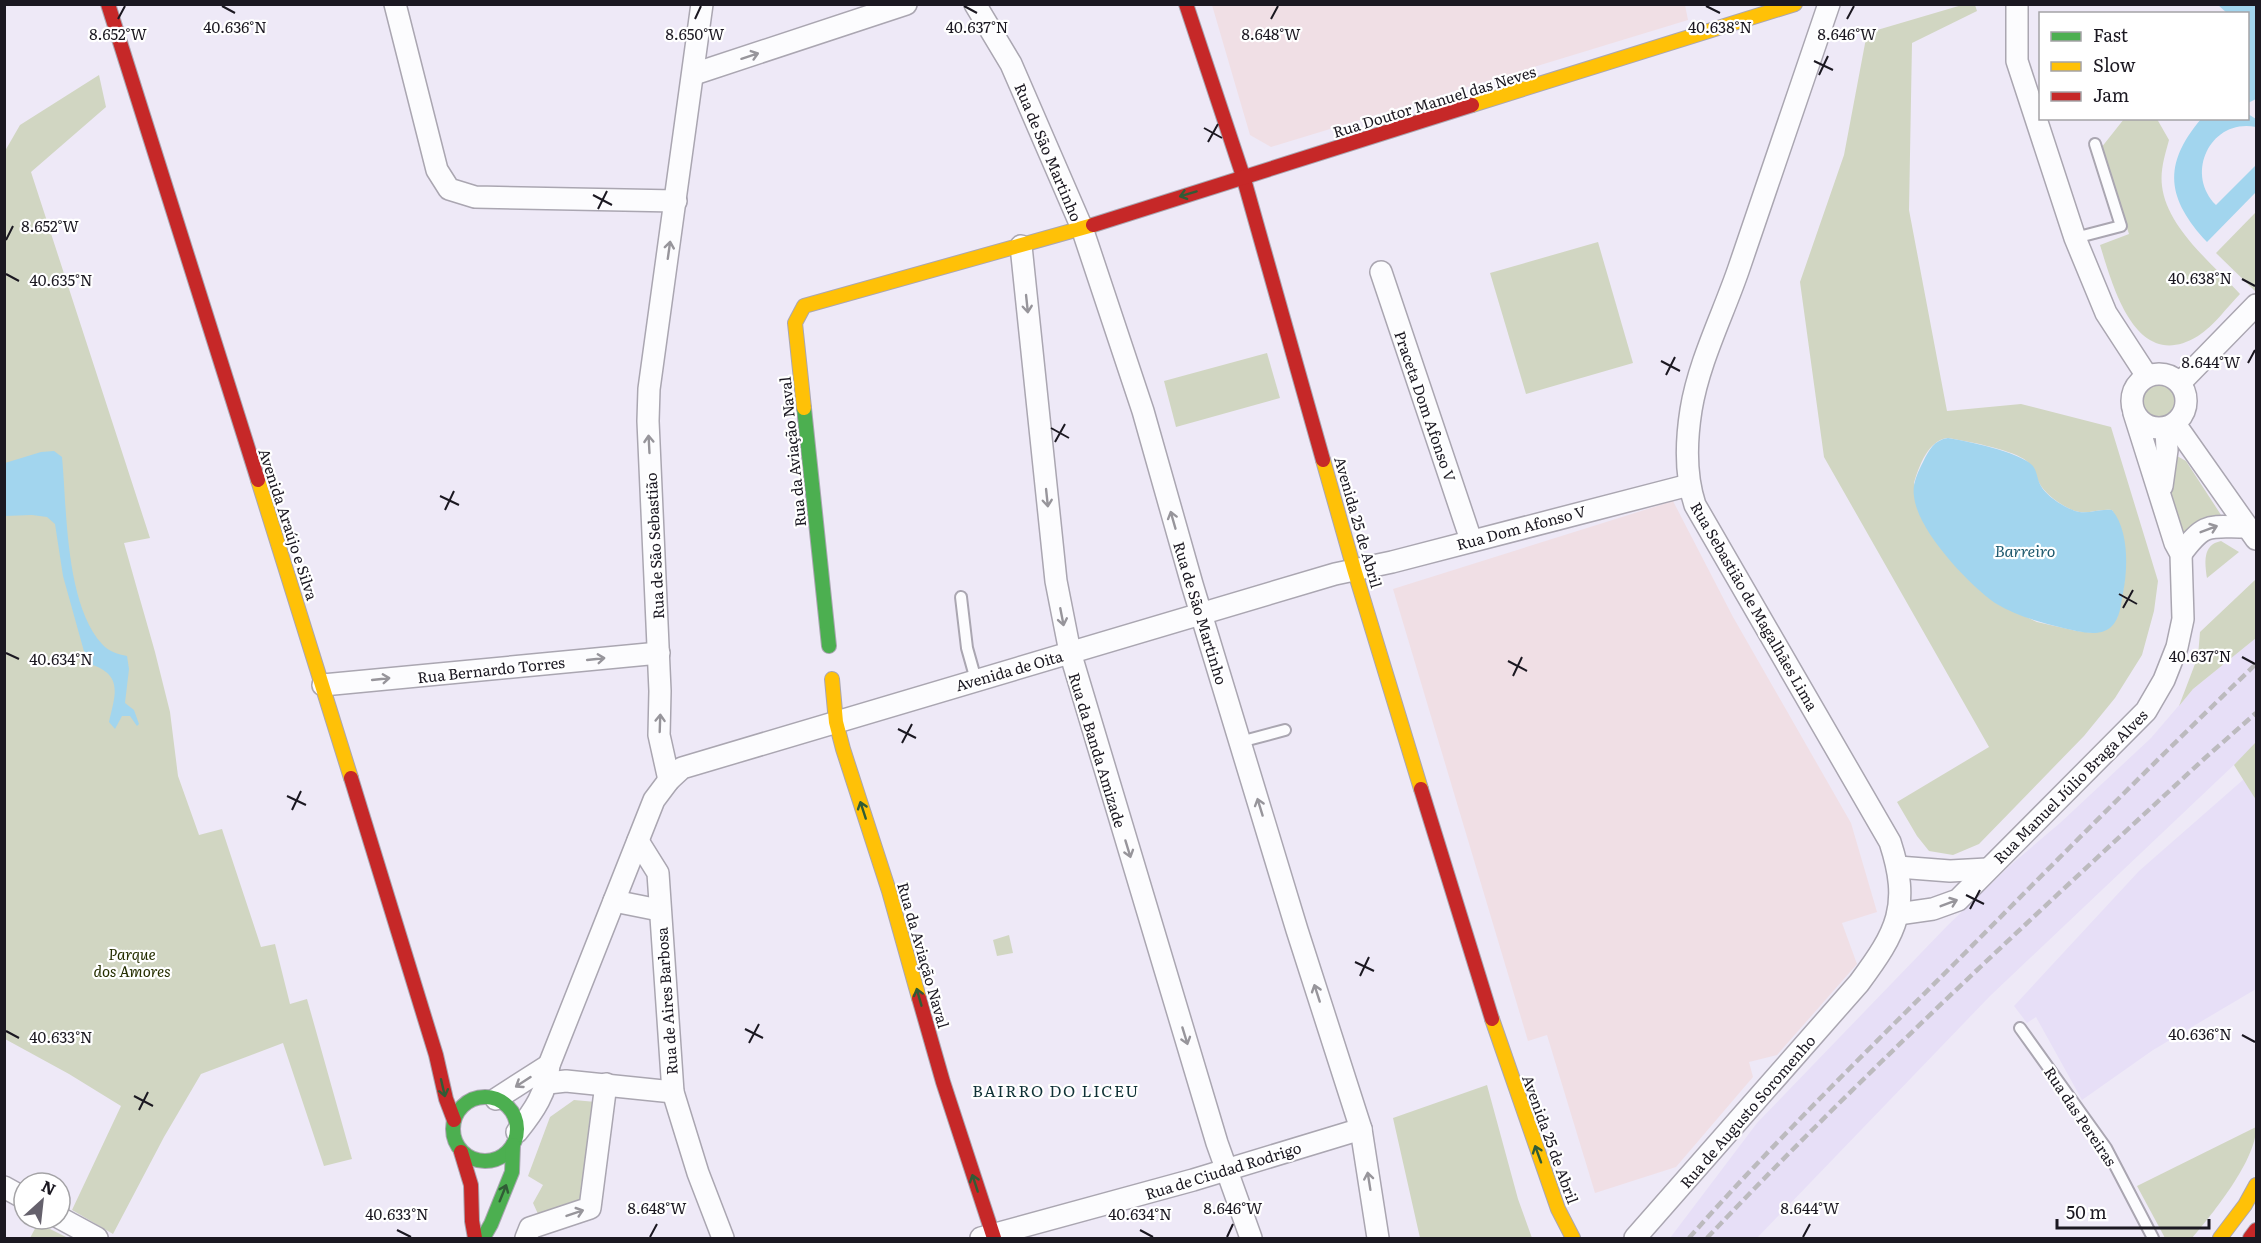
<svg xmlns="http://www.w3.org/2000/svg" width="2261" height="1243" font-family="Literata,serif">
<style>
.built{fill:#e7dff7}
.education{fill:#f0dfe5}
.green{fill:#d1d6c2;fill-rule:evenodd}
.water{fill:#a2d5ee}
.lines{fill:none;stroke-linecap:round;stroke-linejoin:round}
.lane-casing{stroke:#aaa6b1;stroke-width:14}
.street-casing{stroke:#aaa6b1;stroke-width:24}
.fast-casing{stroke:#aaa6b1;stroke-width:16}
.slow-casing{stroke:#aaa6b1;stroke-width:16}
.jam-casing{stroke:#aaa6b1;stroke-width:16}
.lane{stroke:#fcfcfe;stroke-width:10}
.street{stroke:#fcfcfe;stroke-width:21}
.fast{stroke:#4caf50;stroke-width:14}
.slow{stroke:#ffc107;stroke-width:14}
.jam{stroke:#c62828;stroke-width:14}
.rail{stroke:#bcbabe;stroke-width:4.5;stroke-dasharray:9 4.5;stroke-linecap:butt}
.oneway{stroke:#97959b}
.oneway2{stroke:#315c36}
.ticks{fill:none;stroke:#1b1821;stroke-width:2}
.labels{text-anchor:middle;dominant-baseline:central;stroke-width:4.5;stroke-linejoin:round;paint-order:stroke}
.street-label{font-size:15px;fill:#1b1821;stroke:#fff}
.park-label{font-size:15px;font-style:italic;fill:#252e00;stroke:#fff}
.water-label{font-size:16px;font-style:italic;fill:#1f5a6f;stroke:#fff}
.neighbourhood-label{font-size:16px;letter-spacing:1.5px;fill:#0e3035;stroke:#fff}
.ticks-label{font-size:15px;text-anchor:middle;fill:#1b1821;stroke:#fff;stroke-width:4.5;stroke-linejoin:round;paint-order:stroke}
</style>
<rect width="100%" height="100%" fill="#eee9f7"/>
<g class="built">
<path d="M2256 638V744L1990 996 1757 1238H1670L1757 1123 1948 925 2013 863 2060 823 2151 738 2193 689Z"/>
<path d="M2244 779 2256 800V989L2153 1050 2082 1100 2036 1017 2027 1023 2014 1006 2139 871Z"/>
</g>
<g class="education">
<path d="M1685 5 1688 20 1271 147 1250 135 1212 5Z"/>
<path d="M1673 501 1733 617 1851 823 1877 912 1842 923 1857 964 1777 1055 1749 1062 1753 1077 1676 1167 1595 1193 1547 1035 1528 1041 1393 589Z"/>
</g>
<g class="green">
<path d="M1962 5H1975L1977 11 1912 43 1909 210 1947 411 2021 404 2111 427 2158 581 2154 611 2142 655 2115 698 2084 736 1979 844 1953 855 1929 851 1917 836 1897 802 1989 747 1824 457 1800 282 1844 155 1867 33ZM1947 438C1967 441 2008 449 2024 459 2035 467 2035 476 2041 486 2048 496 2063 507 2075 511 2088 515 2099 508 2112 510 2131 546 2127 579 2117 618L2095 633 2077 631 2037 622 1996 603 1955 565 1914 483C1919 466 1928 441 1947 438Z"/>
<path d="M99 75 106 107 31 172 150 538 124 543 155 652 170 712 178 776 199 835 222 829 261 947 275 944 290 1004 307 999 352 1159 324 1166 283 1043 201 1074 164 1137 113 1234 72 1210 121 1106 69 1074 5 1039V151L20 125Z"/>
<path d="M2124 119H2157L2169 140C2165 155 2160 170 2162 186 2167 228 2212 263 2240 294 2227 307 2214 326 2198 336 2136 374 2113 287 2100 245L2129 234 2101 148Z"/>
<path d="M2256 212V289L2255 291 2216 253Z"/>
<path d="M1598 242 1633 363 1526 394 1490 273Z"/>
<path d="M1267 353 1280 398 1176 427 1164 381Z"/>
<circle cx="2159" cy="401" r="18"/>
<path d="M2177 456 2186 461 2223 518 2184 538C2177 518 2158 473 2177 456Z"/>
<path d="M2221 541 2239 552 2207 578C2205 563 2202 545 2221 541Z"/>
<path d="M2255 580 2256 583V638L2193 689 2179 706 2198 656 2200 632Z"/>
<path d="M2256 742V800L2234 765Z"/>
<path d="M1009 935 1013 953 997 956 993 940Z"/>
<path d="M1487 1085 1518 1199 1532 1238H1420L1393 1118Z"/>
<path d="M574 1100 596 1102 581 1200 538 1214 533 1203 543 1185 528 1176 550 1117Z"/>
<path d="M2256 1127C2257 1159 2213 1213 2192 1238H2165L2137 1186Z"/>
<path d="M38 1223 68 1238H30Z"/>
</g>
<g class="water">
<path d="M2218 5H2256V99L2248 103V14L2227 13Z"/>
<path d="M2248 114 2256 119V127C2211 118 2184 173 2216 205L2256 165V192L2207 242C2167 199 2162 165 2201 119L2248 118Z"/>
<path d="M1948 438C1967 441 2019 452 2032 465 2036 469 2037 476 2039 482 2044 495 2062 506 2075 511 2088 515 2099 508 2112 510 2129 530 2128 569 2123 593 2121 604 2120 619 2111 627 2099 638 2077 631 2063 628 2039 622 2016 616 1995 603 1968 584 1917 530 1914 496 1912 484 1918 472 1923 462 1929 450 1934 440 1948 438Z"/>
<path d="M54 451 62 457C67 509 65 603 102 644 109 652 118 654 127 656L129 669 125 703 134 710 139 724 137 726 130 716H122L115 729 109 722C115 695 124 675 90 664L85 655 63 576 55 524 47 517 32 515 5 516V463L41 452Z"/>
</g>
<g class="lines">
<g class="lane-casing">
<g id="lane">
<path d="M2075 238 2121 226 2095 144"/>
<path d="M961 597 967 648 976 680"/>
<path d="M1240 742 1285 730"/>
<path d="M2020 1028 2106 1148 2153 1238"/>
</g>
</g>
<g class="street-casing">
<g id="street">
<path d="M395 4 437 170 449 189 475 197 676 201"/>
<path d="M975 4 1011 64 1082 228 1143 411 1192 584 1297 930 1361 1129 1378 1238"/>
<path d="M2017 4V61L2075 238 2106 313 2147 376"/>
<path d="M694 74 906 4"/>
<path d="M1021 246 1056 581 1070 652 1217 1143 1251 1238"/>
<path d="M1381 272 1471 540"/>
<circle cx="2159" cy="401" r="27"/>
<path d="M2180 383 2256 305"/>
<path d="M2175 424 2256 539"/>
<path d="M2162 486 2167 450 2166 428"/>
<path d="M2181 554C2205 521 2210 527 2246 527"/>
<path d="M323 685 659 653"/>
<path d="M669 780 659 735 660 691 648 421 649 389 702 4"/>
<path d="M638 841 658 873 673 1092 698 1173 723 1238"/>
<path d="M1898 867 1950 871 1987 869"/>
<path d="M614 901 659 910"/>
<path d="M1898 914 1933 909 1958 900 2146 711 2164 680 2177 647 2183 619 2181 554 2175 543 2134 413"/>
<path d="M548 1083 566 1081 673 1092"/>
<path d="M496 1099 549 1065"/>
<path d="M517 1132C534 1111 547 1092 549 1065L654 800 669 780 682 768 1335 574 1392 562 1689 485"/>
<path d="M4 1187 24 1198"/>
<path d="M60 1218 97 1238"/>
<path d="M526 1238 530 1228 590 1208 606 1084"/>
<path d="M981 1238 1193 1180 1361 1129"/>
<path d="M1635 1238 1859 983C1897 932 1911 906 1890 842L1695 505C1685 475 1686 442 1691 410 1699 361 1723 315 1739 268 1769 180 1799 92 1829 4"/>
</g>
</g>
<g class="fast-casing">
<g id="fast">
<path d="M804 408 829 646"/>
<circle cx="485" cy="1129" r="32"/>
<path d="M483 1238 491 1224 512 1172 513 1145"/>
</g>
</g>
<g class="slow-casing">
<g id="slow">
<path d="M1472 105 1795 4"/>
<path d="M804 408 795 323 804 306 1093 225"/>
<path d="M1323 460 1354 569 1421 789"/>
<path d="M258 480 351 778"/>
<path d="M832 679 836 722 843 749 889 891 919 998"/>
<path d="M1492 1019 1558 1209 1573 1238"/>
<path d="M2220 1238 2245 1205 2256 1185"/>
</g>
</g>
<g class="jam-casing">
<g id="jam">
<path d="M108 4 258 480"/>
<path d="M1186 4 1243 176 1323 460"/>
<path d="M1093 225 1472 105"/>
<path d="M351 778 436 1055 446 1099 454 1120"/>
<path d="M1421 789 1492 1019"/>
<path d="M919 998 943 1082 994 1238"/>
<path d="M461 1152 471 1185 472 1221 475 1238"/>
<path d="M2250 1238 2256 1230"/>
</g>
</g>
<use href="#lane" class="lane"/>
<use href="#street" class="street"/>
<use href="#fast" class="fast"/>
<use href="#slow" class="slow"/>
<use href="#jam" class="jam"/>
<g class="rail">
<path d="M1689 1238C1774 1142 1866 1052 1957 961 2056 861 2155 761 2256 664"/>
<path d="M1707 1238C1865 1071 2035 915 2205 758L2256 713"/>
</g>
</g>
<defs><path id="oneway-shaft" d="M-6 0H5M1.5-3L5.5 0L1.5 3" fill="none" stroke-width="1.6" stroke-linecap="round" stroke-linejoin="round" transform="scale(1.5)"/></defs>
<g class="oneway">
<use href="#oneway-shaft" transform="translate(750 56) rotate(-18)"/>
<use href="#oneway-shaft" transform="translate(669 250) rotate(-82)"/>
<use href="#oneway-shaft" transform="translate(1027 304) rotate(84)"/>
<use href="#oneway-shaft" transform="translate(649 444) rotate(-93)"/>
<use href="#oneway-shaft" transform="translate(1047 498) rotate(84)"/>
<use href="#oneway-shaft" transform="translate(1173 520) rotate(-106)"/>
<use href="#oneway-shaft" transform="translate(2209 529) rotate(-21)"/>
<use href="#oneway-shaft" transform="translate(1062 617) rotate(79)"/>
<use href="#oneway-shaft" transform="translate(596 659) rotate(-6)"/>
<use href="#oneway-shaft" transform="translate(381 679) rotate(-6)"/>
<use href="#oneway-shaft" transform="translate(660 723) rotate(-88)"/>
<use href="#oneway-shaft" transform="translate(1260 807) rotate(-107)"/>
<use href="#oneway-shaft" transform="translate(1128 849) rotate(73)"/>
<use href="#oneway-shaft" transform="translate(1949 903) rotate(-21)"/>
<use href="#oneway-shaft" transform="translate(1317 993) rotate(-108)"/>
<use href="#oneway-shaft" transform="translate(1185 1036) rotate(73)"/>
<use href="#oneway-shaft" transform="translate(523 1082) rotate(147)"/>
<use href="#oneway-shaft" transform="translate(1369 1181) rotate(-99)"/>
<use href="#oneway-shaft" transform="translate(575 1213) rotate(-19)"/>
</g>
<g class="oneway2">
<use href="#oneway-shaft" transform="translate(1188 194) rotate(163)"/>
<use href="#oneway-shaft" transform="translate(863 810) rotate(-108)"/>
<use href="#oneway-shaft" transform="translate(919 997) rotate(-106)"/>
<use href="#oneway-shaft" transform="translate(443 1088) rotate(77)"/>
<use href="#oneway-shaft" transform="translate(1538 1154) rotate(-110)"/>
<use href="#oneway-shaft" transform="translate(975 1183) rotate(-108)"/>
<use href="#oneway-shaft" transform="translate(503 1193) rotate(-68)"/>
</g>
<path class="ticks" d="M222 6 235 13M964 6 977 13M1706 6 1720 13M118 19 125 6M695 19 701 6M1271 19 1278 6M1847 19 1854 6M1814 61 1833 70M1819 75 1828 56M1204 128 1222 138M1208 142 1218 124M593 195 612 205M598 209 607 191M6 240 13 226M6 274 19 281M2242 279 2255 286M1661 361 1680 371M2248 363 2255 350M1666 375 1675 357M1051 428 1069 438M1055 442 1065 424M440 496 459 505M445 510 454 491M2119 594 2137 604M2123 608 2133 590M6 653 19 659M2242 657 2255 664M1508 661 1527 671M1513 676 1522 657M898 729 916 738M902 743 912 724M287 796 306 805M292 810 301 791M1966 895 1984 904M1970 909 1980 890M1355 962 1374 971M1360 976 1369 957M745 1029 763 1038M6 1031 19 1038M2242 1035 2255 1042M749 1043 759 1024M134 1096 153 1106M139 1110 148 1092M397 1230 411 1237M1140 1230 1153 1237M650 1237 657 1224M1227 1237 1233 1224M1803 1237 1810 1224"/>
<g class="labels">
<g class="street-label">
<text transform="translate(1434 101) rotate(-17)">Rua Doutor Manuel das Neves</text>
<text transform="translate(1049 152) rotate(67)">Rua de São Martinho</text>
<text transform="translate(1426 406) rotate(71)">Praceta Dom Afonso V</text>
<text transform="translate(792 452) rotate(-96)">Rua da Aviação Naval</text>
<text transform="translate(1359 522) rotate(74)">Avenida 25 de Abril</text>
<text transform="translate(289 524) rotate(72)">Avenida Araújo e Silva</text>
<text transform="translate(1521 527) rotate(-15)">Rua Dom Afonso V</text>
<text transform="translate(654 546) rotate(-93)">Rua de São Sebastião</text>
<text transform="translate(1755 606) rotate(60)">Rua Sebastião de Magalhães Lima</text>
<text transform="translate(1201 613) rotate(73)">Rua de São Martinho</text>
<text transform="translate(491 669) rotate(-6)">Rua Bernardo Torres</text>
<text transform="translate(1009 670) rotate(-16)">Avenida de Oita</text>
<text transform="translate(1098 750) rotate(73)">Rua da Banda Amizade</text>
<text transform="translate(2070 786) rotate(-45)">Rua Manuel Júlio Braga Alves</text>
<text transform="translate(924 955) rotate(74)">Rua da Aviação Naval</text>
<text transform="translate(666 1001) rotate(-94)">Rua de Aires Barbosa</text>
<text transform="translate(1747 1111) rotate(-49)">Rua de Augusto Soromenho</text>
<text transform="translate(2081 1116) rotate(56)">Rua das Pereiras</text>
<text transform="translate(1551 1139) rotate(70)">Avenida 25 de Abril</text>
<text transform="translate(1223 1170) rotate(-17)">Rua de Ciudad Rodrigo</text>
</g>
<g class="park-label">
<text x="132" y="953">Parque<tspan x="132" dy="17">dos Amores</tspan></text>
</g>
<g class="water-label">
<text x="2025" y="550">Barreiro</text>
</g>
<g class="neighbourhood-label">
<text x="1056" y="1090">BAIRRO DO LICEU</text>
</g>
</g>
<g class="ticks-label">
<text x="235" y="33">40.636°N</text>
<text x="977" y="33">40.637°N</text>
<text x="1720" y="33">40.638°N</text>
<text x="118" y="40">8.652°W</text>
<text x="695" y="40">8.650°W</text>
<text x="1271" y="40">8.648°W</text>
<text x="1847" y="40">8.646°W</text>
<text x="50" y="232">8.652°W</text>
<text x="2200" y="284">40.638°N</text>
<text x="61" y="286">40.635°N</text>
<text x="2211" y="368">8.644°W</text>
<text x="2200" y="662">40.637°N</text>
<text x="61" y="665">40.634°N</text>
<text x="2200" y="1040">40.636°N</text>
<text x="61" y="1043">40.633°N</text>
<text x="657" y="1214">8.648°W</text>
<text x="1233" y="1214">8.646°W</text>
<text x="1810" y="1214">8.644°W</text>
<text x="397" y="1220">40.633°N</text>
<text x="1140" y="1220">40.634°N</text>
</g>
<rect width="2261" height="1243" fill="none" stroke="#1b1821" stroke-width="12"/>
<rect x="2039" y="12" width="210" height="108" fill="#ffffff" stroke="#a4a3a6" stroke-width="1.5"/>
<rect x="2051" y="32" width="30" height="9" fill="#4caf50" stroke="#a4a3a6" stroke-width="1.5"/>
<text x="2093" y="42" font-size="18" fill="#1b1821">Fast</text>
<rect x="2051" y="62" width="30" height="9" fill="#ffc107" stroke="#a4a3a6" stroke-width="1.5"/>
<text x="2093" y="72" font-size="18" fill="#1b1821">Slow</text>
<rect x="2051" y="92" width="30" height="9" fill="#c62828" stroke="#a4a3a6" stroke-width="1.5"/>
<text x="2093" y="102" font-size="18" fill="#1b1821">Jam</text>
<g transform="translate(42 1201) rotate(27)"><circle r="28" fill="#ffffff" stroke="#a4a3a6" stroke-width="1.5"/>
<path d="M0-4.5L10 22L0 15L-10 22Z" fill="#65616c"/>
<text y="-9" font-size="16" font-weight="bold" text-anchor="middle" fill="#1b1821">N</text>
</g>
<path d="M2057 1219v9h152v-9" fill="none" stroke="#1b1821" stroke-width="3"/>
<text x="2066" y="1219" font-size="18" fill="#1b1821" stroke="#ffffff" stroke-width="4.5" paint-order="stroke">50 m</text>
</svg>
